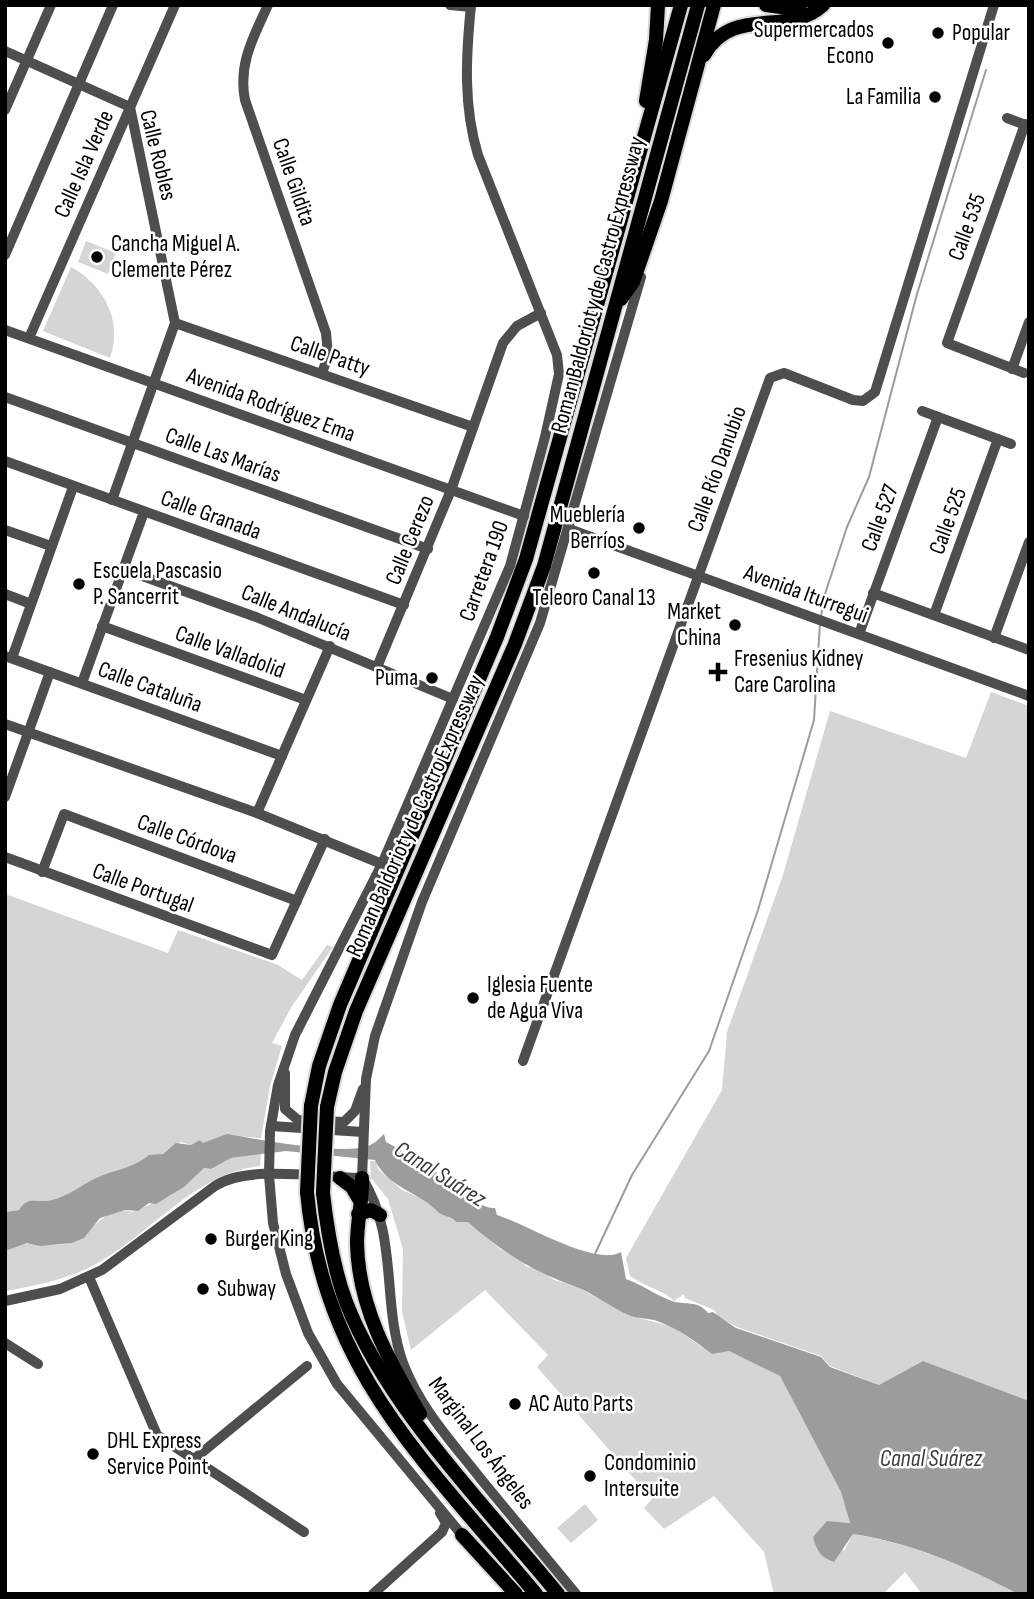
<svg xmlns="http://www.w3.org/2000/svg" width="1034" height="1599" font-family="'Sofia Sans Condensed',sans-serif">
<style>
.green{fill:#d5d5d5}
.water{fill:#9c9c9c}
.lines{fill:none;stroke-linecap:round;stroke-linejoin:round}
.stream{stroke:#9c9c9c;stroke-width:2}
.highway-casing{stroke:#dbdbdb;stroke-width:18}
.minor{stroke:#4e4e4e;stroke-width:10}
.highway{stroke:#000;stroke-width:14}
.highway-bridge-casing{stroke:#dbdbdb;stroke-width:18;stroke-linecap:butt}
.highway-bridge{stroke:#000;stroke-width:14}
.poi-dot{fill:#000;stroke:#fff;stroke-width:2.5}
.labels{text-anchor:middle;dominant-baseline:central;stroke-width:5;stroke-linejoin:round;paint-order:stroke}
.poi-label{font-size:23px;fill:#000;stroke:#fff;text-anchor:start}
.street-label{font-size:23px;fill:#000;stroke:#fff}
.water-label{font-size:24px;font-style:italic;fill:#3d3d3d;stroke:#fff}
</style>
<rect width="100%" height="100%" fill="#fff"/>
<g class="green">
<path d="M86 241 116 253 108 274 78 262Z"/>
<path d="M71 267C104 285 123 321 110 358L43 331Z"/>
<path d="M991 692 1029 706V1401L923 1361 879 1385 830 1366 821 1356 737 1327 718 1316 714 1310 685 1298 684 1294 674 1301C664 1290 643 1286 630 1276L626 1258 722 1090 727 1032 783 875 830 711 966 758Z"/>
<path d="M5 894 168 953 178 930 278 965 302 980 327 945 333 947 292 1006 272 1043 282 1046 270 1086 261 1138 236 1136 203 1143 200 1140 191 1145 181 1142 163 1154 146 1157C138 1169 111 1172 97 1178 81 1184 66 1201 47 1201 36 1201 26 1196 19 1210L5 1212Z"/>
<path d="M261 1154 260 1166C199 1172 156 1227 106 1258 75 1278 41 1285 5 1291V1251C13 1248 24 1242 32 1243 43 1244 64 1247 75 1241 94 1231 106 1204 132 1212L170 1196 204 1168 211 1169 231 1158Z"/>
<path d="M370 1161H376L378 1169 402 1190 423 1199 456 1222H468L500 1249 516 1256 527 1267 538 1268 554 1280 575 1286 632 1316 673 1327 709 1352 729 1351 780 1376 841 1492 850 1523 827 1521 844 1551 853 1534C912 1544 965 1565 1018 1594H922L905 1572 883 1594H774L764 1552 714 1496 664 1529 644 1508 652 1499 537 1367 548 1355 485 1290 411 1350 402 1312 403 1249 388 1199 371 1178Z"/>
<path d="M585 1504 598 1520 571 1543 557 1528Z"/>
</g>
<path class="water" d="M227 1134C252 1138 353 1158 372 1144 377 1142 381 1136 384 1134L386 1142C410 1155 431 1165 449 1184 465 1185 478 1210 495 1208L497 1215C526 1224 595 1267 621 1252L626 1279C643 1285 657 1296 672 1301 683 1305 699 1300 708 1313L713 1312 736 1328 821 1357 830 1367 879 1385 923 1361 1029 1401V1594H1018C965 1566 912 1543 853 1534L834 1562C820 1557 817 1551 813 1537L827 1521 850 1523 841 1492 780 1376 729 1351 712 1354C695 1341 677 1328 657 1321 649 1318 640 1319 631 1316 611 1308 594 1293 574 1286 534 1272 500 1251 468 1222H456C450 1215 443 1217 437 1211 418 1191 389 1189 375 1160L286 1151 231 1158 211 1169 204 1168 184 1187 156 1204 149 1203 138 1211 125 1210 100 1218 84 1238 72 1243 40 1246 27 1243 5 1251V1212L19 1210C28 1194 39 1204 52 1200 69 1196 81 1185 96 1178 116 1169 132 1169 149 1155L163 1154 176 1143 191 1145 200 1140 203 1143Z"/>
<g class="lines">
<g class="stream">
<path d="M821 617 824 597 847 527 869 477 917 294 986 70"/>
<path d="M594 1256 632 1175 709 1051 758 910 814 720 820 623"/>
</g>
<g class="highway-casing">
<g id="highway">
<path d="M766 5 788 8 800 5"/>
<path d="M704 55C733 4 788 38 823 5"/>
<path d="M646 101 656 40 658 5"/>
<path d="M621 299 633 282 661 201 714 5"/>
<path d="M311 1106 319 1066 340 1005 497 637 526 559 681 5"/>
<path d="M327 1107 335 1072 356 1011 515 644 544 566 698 5"/>
<path d="M340 1178 352 1187 359 1199"/>
<path d="M362 1178C363 1198 357 1221 357 1243 358 1307 389 1361 420 1414"/>
<path d="M307 1192C323 1371 427 1463 536 1594"/>
<path d="M323 1193C327 1229 333 1267 346 1302 387 1408 486 1506 558 1594"/>
<path d="M358 1214 371 1210 380 1215"/>
<path d="M462 1535 516 1594"/>
</g>
</g>
<g class="minor">
<path d="M268 5C253 38 238 64 245 100L326 333 328 356 322 373"/>
<path d="M450 5 471 7"/>
<path d="M5 51 130 107 175 323 112 500"/>
<path d="M5 110 51 5"/>
<path d="M1007 118 1028 126"/>
<path d="M5 255 113 5"/>
<path d="M175 323 473 427"/>
<path d="M5 330 524 516"/>
<path d="M29 338 175 5"/>
<path d="M1012 369 1029 322"/>
<path d="M1024 373 947 343 1025 124"/>
<path d="M5 397 428 549"/>
<path d="M922 411 1011 444"/>
<path d="M5 461 404 605"/>
<path d="M569 529 1029 696"/>
<path d="M5 530 51 546"/>
<path d="M123 569 256 617 453 699"/>
<path d="M873 593 1029 650"/>
<path d="M5 594 31 604"/>
<path d="M934 615 998 439"/>
<path d="M102 626 306 700"/>
<path d="M859 634 938 417"/>
<path d="M994 638 1029 542"/>
<path d="M5 656 282 756"/>
<path d="M12 658 73 487"/>
<path d="M377 667 451 490 503 343 517 326 541 313"/>
<path d="M82 683 144 512"/>
<path d="M5 724 257 813 382 864"/>
<path d="M5 797 50 672"/>
<path d="M257 813 330 646"/>
<path d="M5 857 272 955 325 839"/>
<path d="M42 872 64 814 297 901"/>
<path d="M523 1061 770 378 784 373 853 400 863 401 875 392 994 5"/>
<path d="M285 1073V1109L298 1120 344 1122 355 1111 363 1089"/>
<path d="M271 1126 363 1132"/>
<path d="M362 1178 366 1079 375 1036 422 902 540 623 641 277"/>
<path d="M362 1178C399 1236 381 1301 403 1363 420 1408 451 1441 480 1478 512 1517 544 1555 576 1594"/>
<path d="M89 1277 157 1435 304 1532"/>
<path d="M5 1301 60 1289 102 1270 215 1186C248 1164 322 1178 362 1178"/>
<path d="M5 1343 38 1364"/>
<path d="M194 1459 307 1366"/>
<path d="M462 1535 337 1384 308 1333 286 1274 273 1223 269 1175 270 1131 278 1085 295 1035 382 864 510 566 545 437 559 374 557 355 478 155C463 106 466 56 471 5"/>
<path d="M373 1594 442 1532 446 1523 440 1513"/>
</g>
<use href="#highway" class="highway"/>
<g class="highway-bridge-casing">
<g id="highway-bridge">
<path d="M307 1192 311 1106"/>
<path d="M323 1193 327 1107"/>
</g>
</g>
<use href="#highway-bridge" class="highway-bridge"/>
</g>
<g class="poi-dot">
<circle cx="938" cy="33" r="7"/>
<circle cx="888" cy="43" r="7"/>
<circle cx="935" cy="97" r="7"/>
<circle cx="97" cy="257" r="7"/>
<circle cx="639" cy="528" r="7"/>
<circle cx="594" cy="573" r="7"/>
<circle cx="79" cy="584" r="7"/>
<circle cx="735" cy="625" r="7"/>
<path d="M714.5 661.5h7v7h7v7h-7v7h-7v-7h-7v-7h7z"/>
<circle cx="432" cy="678" r="7"/>
<circle cx="473" cy="998" r="7"/>
<circle cx="211" cy="1239" r="7"/>
<circle cx="203" cy="1289" r="7"/>
<circle cx="515" cy="1404" r="7"/>
<circle cx="93" cy="1454" r="7"/>
<circle cx="590" cy="1476" r="7"/>
</g>
<g class="labels">
<g class="poi-label">
<text x="874" y="30" text-anchor="end">Supermercados<tspan x="874" dy="26">Econo</tspan></text>
<text x="952" y="33">Popular</text>
<text x="921" y="97" text-anchor="end">La Familia</text>
<text x="111" y="244">Cancha Miguel A.<tspan x="111" dy="26">Clemente Pérez</tspan></text>
<text x="625" y="515" text-anchor="end">Mueblería<tspan x="625" dy="26">Berríos</tspan></text>
<text x="93" y="571">Escuela Pascasio<tspan x="93" dy="26">P. Sancerrit</tspan></text>
<text x="594" y="598" text-anchor="middle">Teleoro Canal 13</text>
<text x="721" y="612" text-anchor="end">Market<tspan x="721" dy="26">China</tspan></text>
<text x="734" y="659">Fresenius Kidney<tspan x="734" dy="26">Care Carolina</tspan></text>
<text x="418" y="678" text-anchor="end">Puma</text>
<text x="487" y="985">Iglesia Fuente<tspan x="487" dy="26">de Agua Viva</tspan></text>
<text x="225" y="1239">Burger King</text>
<text x="217" y="1289">Subway</text>
<text x="529" y="1404">AC Auto Parts</text>
<text x="107" y="1441">DHL Express<tspan x="107" dy="26">Service Point</tspan></text>
<text x="604" y="1463">Condominio<tspan x="604" dy="26">Intersuite</tspan></text>
</g>
<g class="street-label">
<text transform="translate(158 155) rotate(76)">Calle Robles</text>
<text transform="translate(84 164) rotate(-66)">Calle Isla Verde</text>
<text transform="translate(294 182) rotate(71)">Calle Gildita</text>
<text transform="translate(967 227) rotate(-70)">Calle 535</text>
<text transform="translate(598 285) rotate(-75)">Roman Baldorioty de Castro Expressway</text>
<text transform="translate(330 356) rotate(19)">Calle Patty</text>
<text transform="translate(271 405) rotate(20)">Avenida Rodríguez Ema</text>
<text transform="translate(223 455) rotate(20)">Calle Las Marías</text>
<text transform="translate(717 469) rotate(-70)">Calle Río Danubio</text>
<text transform="translate(211 515) rotate(20)">Calle Granada</text>
<text transform="translate(880 518) rotate(-70)">Calle 527</text>
<text transform="translate(948 521) rotate(-70)">Calle 525</text>
<text transform="translate(410 540) rotate(-68)">Calle Cerezo</text>
<text transform="translate(484 571) rotate(-70)">Carretera 190</text>
<text transform="translate(806 594) rotate(20)">Avenida Iturregui</text>
<text transform="translate(296 613) rotate(22)">Calle Andalucía</text>
<text transform="translate(230 652) rotate(20)">Calle Valladolid</text>
<text transform="translate(150 687) rotate(20)">Calle Cataluña</text>
<text transform="translate(415 816) rotate(-66)">Roman Baldorioty de Castro Expressway</text>
<text transform="translate(187 839) rotate(20)">Calle Córdova</text>
<text transform="translate(143 888) rotate(20)">Calle Portugal</text>
<text transform="translate(481 1443) rotate(53)">Marginal Los Ángeles</text>
</g>
<g class="water-label">
<text transform="translate(440 1174) rotate(32)">Canal Suárez</text>
<text x="931" y="1458">Canal Suárez</text>
</g>
</g>
<rect width="1034" height="1599" fill="none" stroke="#000000" stroke-width="14"/>
</svg>
